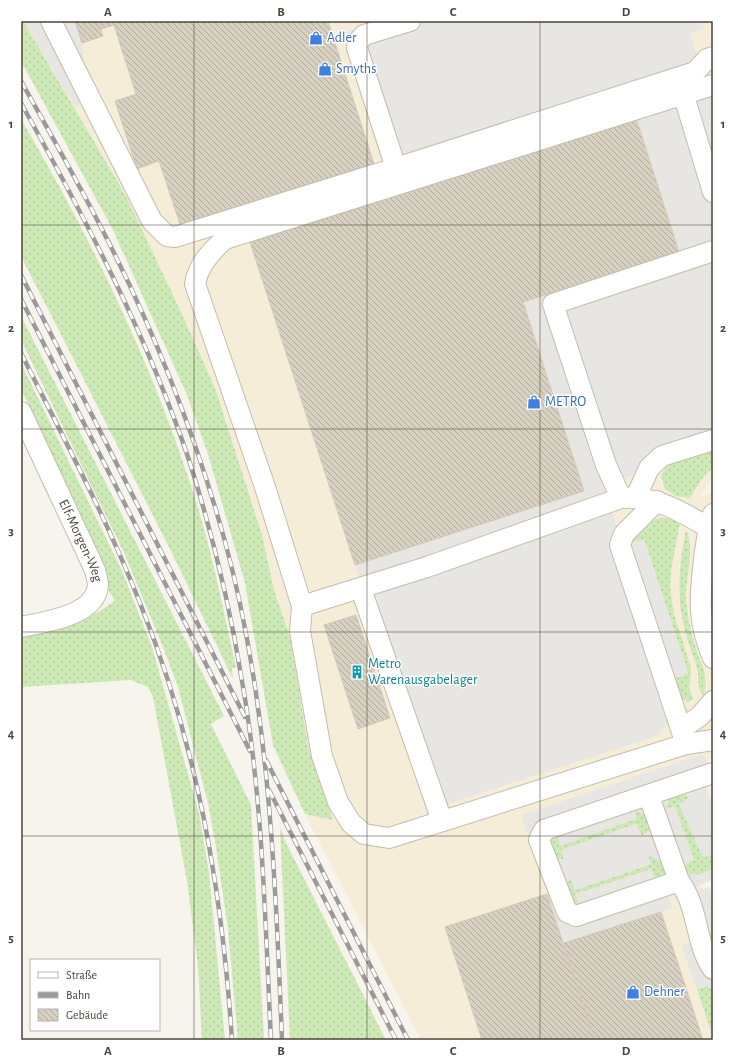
<svg xmlns="http://www.w3.org/2000/svg" width="734" height="1061" font-family="'Alegreya Sans',sans-serif">
<style>
.commercial{fill:#f6edd9;fill-rule:evenodd}
.grass{fill:url(#grass-dots)}
.parking{fill:#e8e6e3;fill-rule:evenodd}
.building{fill:url(#building-back-hatch);stroke:#d2cab5}
.lines{fill:none;stroke-linecap:round;stroke-linejoin:round}
.minor-casing{stroke:#c2bdae;stroke-width:22}
.minor{stroke:#fff;stroke-width:20}
.rail-casing{stroke:#9a9a9a;stroke-width:4.5}
.rail{stroke:#fff;stroke-width:3;stroke-dasharray:9;stroke-linecap:butt}
.grid{fill:none;stroke:#4b4639;stroke-width:1;stroke-opacity:0.55}
.labels{text-anchor:middle;dominant-baseline:central;stroke-width:3;stroke-linejoin:round;paint-order:stroke}
.shop-label{font-size:14px;fill:#366cbe;stroke:#fff;text-anchor:start}
.street-label{font-size:14px;fill:#4b4639;stroke:#fff}
.culture-label{font-size:14px;fill:#0d838f;stroke:#fff;text-anchor:start}
.neatline{fill:none;stroke:#4b4639;stroke-width:1.5}
.grid-label{font-size:13px;text-anchor:middle;font-weight:bold;fill:#4b4639}
</style>
<defs>
<pattern id="grass-dots" width="8" height="8" patternUnits="userSpaceOnUse"><rect width="8" height="8" fill="#cde9b6"/><path d="M2 2h.1M6 6h.1" fill="none" stroke="#b2c99d" stroke-width="1.8" stroke-linecap="round"/></pattern>
<pattern id="building-back-hatch" width="6" height="6" patternUnits="userSpaceOnUse"><rect width="6" height="6" fill="#d7d1c1"/><path d="M-1 5l2 2M0 0l6 6M5-1l2 2" fill="none" stroke="#b0ab9e"/></pattern>
</defs>
<rect width="100%" height="100%" fill="#f6f4ec"/>
<path class="commercial" d="M23 21H713V450L669 464 663 471 661 483 664 488 671 494 690 498 701 480 713 467V477L700 496 707 495 713 490V748L708 765 710 797 713 795V854L703 857 710 871 713 868V879L699 885 713 898V989L707 986 697 989 710 1029H712L713 1021V1040H421L305 814 333 819 308 746 290 637 274 590 262 535 215 388 181 312 126 196ZM668 518 680 524 671 571 670 587 674 614 691 668 689 688 694 696 691 703H688L685 702 675 678 688 673 644 539ZM686 530 691 541 686 598 696 648 701 660 700 692 697 683V669L687 638 679 595V566Z"/>
<g class="grass">
<path d="M21 21H23L126 196 181 312 215 388 262 535 274 590 290 637 308 746 333 820 305 814 273 745 245 583 208 454 187 395 113 230 21 61Z"/>
<path d="M21 119C97 249 164 387 205 532 217 577 226 622 236 668H232L233 679 170 549 21 256Z"/>
<path d="M21 316 224 716 211 724 251 805 264 1040H238L228 929 216 847 208 803 178 687 163 647 125 555 21 340Z"/>
<path d="M21 363 122 571 152 647 199 813 209 873 225 1040H202L198 965 187 881 153 697 148 687 131 680 21 687V632L90 617 115 601 107 588 98 556 21 389Z"/>
<path d="M713 450V467L701 480 690 498 675 496 664 488 661 474 669 464Z"/>
<path d="M659 518H668L680 523 671 571 670 587 674 614 691 668 689 688 694 699 688 703 681 697 674 679 688 673 644 539 631 543V539L650 522Z"/>
<path d="M686 530C696 546 685 580 686 600 688 616 691 633 696 648 703 669 708 673 704 696 695 687 700 679 697 668 694 658 690 648 687 638 676 600 678 569 686 530Z"/>
<path d="M679 795H686L689 798 679 804 703 857 713 854V868C705 875 696 876 686 873L681 865 694 860 675 807 665 809C665 800 671 797 679 795Z"/>
<path d="M633 809 646 815 651 829 642 836 636 824 562 850 565 860 556 857 550 844 552 837 557 834 560 845 636 819Z"/>
<path d="M280 828 287 845 386 1040H290Z"/>
<path d="M648 854 662 862 666 873 662 878 655 879 651 869 576 894 579 905 571 902 565 884 571 878 575 890 651 864Z"/>
<path d="M707 986 713 989 712 1029H710L697 989Z"/>
</g>
<g class="parking">
<path d="M23 21H75L82 43 87 99 75 107Z"/>
<path d="M379 21H701L704 28 690 34 697 56 696 62 386 164 344 32Z"/>
<path d="M713 91V450L606 484 616 525 631 544 644 539 688 673 674 679 681 698 684 701 659 735 447 804 355 565 584 491 523 302 679 252 635 115Z"/>
<path d="M703 754 708 765 709 784 707 788V793L709 797 713 795V854L703 857 679 804 689 798 686 795H679L670 798 665 809 675 807 694 860 682 865 686 873 695 875H699L713 868V879L695 888 696 892 709 887 713 898V989L707 986 697 989 681 946 694 942 679 895 674 893 669 895 672 908 564 943 521 815ZM634 809 646 815 651 829 648 833 642 836 640 834 636 824 561 850 564 860 556 857 550 844 552 837 557 834 560 846 636 819ZM648 854 662 862 666 871 662 878 655 879 651 869 576 894 579 905 571 902 565 884 571 879 575 890 651 864Z"/>
</g>
<g class="building">
<path d="M75 21H328L374 164 180 224 159 161 137 169 115 101 136 94 114 25 101 29 103 36 82 43Z"/>
<path d="M635 115 679 252 523 302 584 491 355 565 249 239Z"/>
<path d="M356 615 390 718 358 729 324 625Z"/>
<path d="M547 894 595 1040H482L445 927Z"/>
<path d="M661 912 703 1040H595L564 943Z"/>
</g>
<g class="lines">
<g class="minor-casing">
<g id="minor">
<path d="M51 21 152 221 167 236 175 237 396 168 695 72 707 59 713 57"/>
<path d="M683 93 713 192"/>
<path d="M396 168 357 48 358 42 364 35 410 21"/>
<path id="s1" d="M21 412 95 570C96 575 98 581 98 585 96 616 44 622 21 627"/>
<path d="M636 497 649 468 662 456 713 440"/>
<path d="M621 498 606 465 553 304 713 251"/>
<path d="M657 501 624 534 620 545 686 744 389 838 364 834 351 823 338 802 322 756 300 631 302 606 265 487 195 284C198 265 211 251 225 239L713 85"/>
<path d="M713 514C707 532 705 549 703 568 699 603 699 625 713 658"/>
<path d="M361 589 442 821"/>
<path d="M302 606 427 567 621 498C657 495 683 513 713 530"/>
<path d="M681 729 700 716 713 701"/>
<path d="M686 744 713 740"/>
<path d="M713 773 544 830 539 840 567 912 576 916 679 881C699 907 695 944 713 969"/>
<path d="M649 796 679 881"/>
</g>
</g>
<use href="#minor" class="minor"/>
<g class="rail-casing">
<g id="rail">
<path d="M21 81C50 133 79 184 106 237 155 333 195 434 224 538 269 701 275 872 282 1040"/>
<path d="M21 103C85 218 147 335 189 460 212 532 230 606 242 681 263 799 265 920 271 1040"/>
<path d="M21 275 245 717"/>
<path d="M21 299 250 751"/>
<path d="M21 353C62 435 106 517 140 603 197 744 222 889 232 1040"/>
<path d="M266 760 408 1040"/>
<path d="M269 790 396 1040"/>
</g>
</g>
<use href="#rail" class="rail"/>
</g>
<path class="grid" d="M194 21V1040M367 21V1040M540 21V1040M21 225H713M21 429H713M21 632H713M21 836H713"/>
<defs>
<g id="shop-bare" transform="scale(1.08)"><path d="M-5-2.5h2.3a2.7 3.5 0 0 1 5.4 0H5L5.5 6h-11ZM-1.5-2.5h3a1.5 2.3 0 0 0-3 0Z" fill="#3f7fe0" stroke="#fff" stroke-width="2.5" paint-order="stroke"/></g>
<g id="building-bare" transform="scale(1.08)"><path d="M-4-6H4V6H1V3H-1V6H-4ZM-2.5-4.3h1.7v1.8h-1.7ZM.8-4.3h1.7v1.8H.8ZM-2.5-1h1.7V.8h-1.7ZM.8-1h1.7V.8H.8Z" fill="#0f9aa8" stroke="#fff" stroke-width="2.5" paint-order="stroke"/></g>
</defs>
<g fill-rule="evenodd">
<use href="#shop-bare" x="316" y="38"/>
<use href="#shop-bare" x="325" y="69"/>
<use href="#shop-bare" x="534" y="402"/>
<use href="#building-bare" x="357" y="672"/>
<use href="#shop-bare" x="633" y="992"/>
</g>
<g class="labels">
<g class="shop-label">
<text x="327" y="38">Adler</text>
<text x="336" y="69">Smyths</text>
<text x="545" y="402">METRO</text>
<text x="644" y="992">Dehner</text>
</g>
<g class="street-label">
<text stroke="none"><textPath href="#s1" startOffset="142">Elf-Morgen-Weg</textPath></text>
</g>
<g class="culture-label">
<text x="368" y="664">Metro<tspan x="368" dy="16">Warenausgabelager</tspan></text>
</g>
</g>
<rect width="734" height="1061" fill="none" stroke="#ffffff" stroke-width="44"/>
<rect x="30" y="959" width="130" height="72" fill="#ffffff" stroke="#b7b5b0"/>
<rect x="38" y="972" width="20" height="6" fill="#ffffff" stroke="#b7b5b0"/>
<text x="66" y="979" font-size="12" fill="#4b4639">Straße</text>
<rect x="38" y="992" width="20" height="6" fill="#9a9a9a" stroke="#b7b5b0"/>
<text x="66" y="999" font-size="12" fill="#4b4639">Bahn</text>
<rect x="38" y="1009" width="20" height="12" fill="url(#building-back-hatch)" stroke="#b7b5b0"/>
<text x="66" y="1019" font-size="12" fill="#4b4639">Gebäude</text>
<rect x="22" y="22" width="690" height="1017" class="neatline"/>
<g class="grid-label">
<text x="108" y="16">A</text>
<text x="281" y="16">B</text>
<text x="453" y="16">C</text>
<text x="626" y="16">D</text>
<text x="11" y="128">1</text>
<text x="723" y="128">1</text>
<text x="11" y="332">2</text>
<text x="723" y="332">2</text>
<text x="11" y="535">3</text>
<text x="723" y="535">3</text>
<text x="11" y="738">4</text>
<text x="723" y="738">4</text>
<text x="11" y="942">5</text>
<text x="723" y="942">5</text>
<text x="108" y="1055">A</text>
<text x="281" y="1055">B</text>
<text x="453" y="1055">C</text>
<text x="626" y="1055">D</text>
</g>
</svg>
